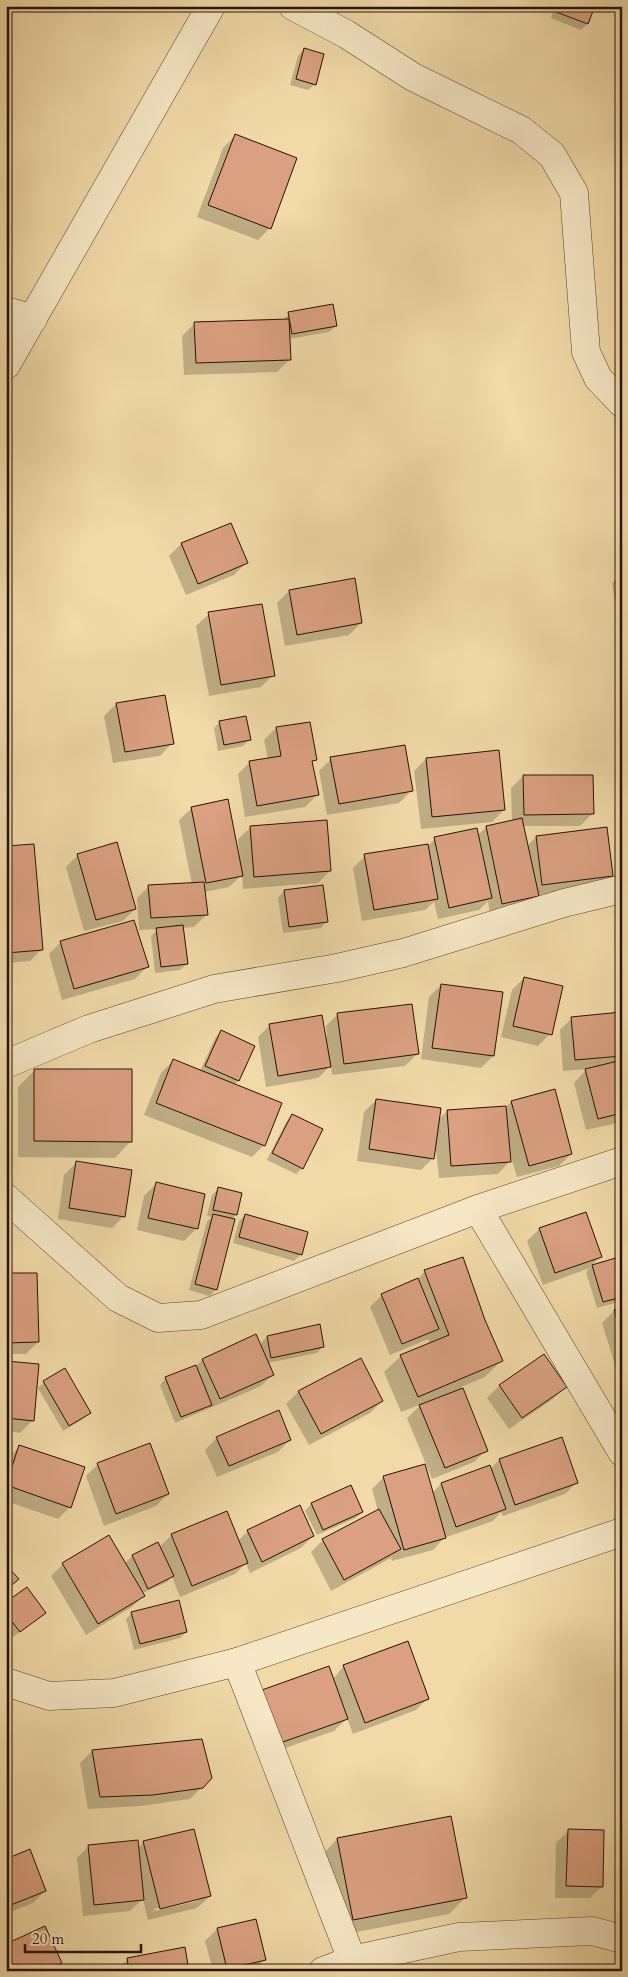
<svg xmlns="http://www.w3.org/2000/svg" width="628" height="1977" font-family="Cardo,serif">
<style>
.shadow{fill:#0003;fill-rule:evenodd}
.building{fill:#daa081;stroke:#261203}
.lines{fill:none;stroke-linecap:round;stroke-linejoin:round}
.minor-casing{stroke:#59442c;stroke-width:29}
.minor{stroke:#f6e7c6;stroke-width:28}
</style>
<rect width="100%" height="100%" fill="#f1daa8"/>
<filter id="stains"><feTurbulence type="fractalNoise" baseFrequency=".004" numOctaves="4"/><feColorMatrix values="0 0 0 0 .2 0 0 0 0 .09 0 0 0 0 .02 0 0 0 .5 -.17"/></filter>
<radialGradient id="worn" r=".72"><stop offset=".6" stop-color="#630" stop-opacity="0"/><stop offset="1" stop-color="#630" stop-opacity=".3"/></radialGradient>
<g class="shadow">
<path d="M555 6H594L587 24 581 30 551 18Z"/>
<path d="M304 49 315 84 308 90 290 85 298 56Z"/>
<path d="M235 136 270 228 258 240 197 217 223 148Z"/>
<path d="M289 314 336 326 329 332 289 339V360L277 372 184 375 182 336 194 324 282 321Z"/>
<path d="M230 524 246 563 234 575 186 595 169 556 181 544Z"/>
<path d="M622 574V646L612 583Z"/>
<path d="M289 591 361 623 349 635 285 646 277 603Z"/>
<path d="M209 614 273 675 261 687 209 696 196 626Z"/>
<path d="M116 704 172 743 160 756 113 763 104 716Z"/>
<path d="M220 722 249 740 243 746 218 751 214 728Z"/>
<path d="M309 723 315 759 312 763 317 795 305 807 245 817 238 774 250 762 268 759 264 740 276 728Z"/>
<path d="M331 759 411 791 399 803 327 815 319 771Z"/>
<path d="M426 759 504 810 492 822 421 829 414 771Z"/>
<path d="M523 776 592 814 580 826H522L527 846 536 837 612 875 600 887 538 895 526 908 490 915 488 901 479 910 438 919 434 902 425 910 362 921 353 868 365 856 429 845 435 839 477 836 486 827 512 821 511 788Z"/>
<path d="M192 808 239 862H240L238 839 251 827 330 871 318 883 243 889 242 875 229 887 204 892 206 915 194 927 182 928 187 964 180 970 155 973 151 936 158 929 139 930 137 898 149 886 192 884 179 820Z"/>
<path d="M6 848 42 949 30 961 6 963Z"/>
<path d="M78 855 135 909 123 921 84 931 66 867Z"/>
<path d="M284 891 327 921 321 928 283 933 278 898Z"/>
<path d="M61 942 147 967 135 979 62 1000 49 954Z"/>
<path d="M524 978 550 1034 538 1046 501 1037 512 990Z"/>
<path d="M441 985 493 1056 481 1068 421 1059 429 997Z"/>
<path d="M338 1014 417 1054 405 1066 332 1075 331 1065 318 1078 266 1087 258 1037 270 1025 327 1036 326 1026Z"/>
<path d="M622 1014V1122L586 1130 574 1083 587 1069 563 1071 560 1030 572 1018Z"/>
<path d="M221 1032 238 1081 234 1085 264 1145 252 1157 144 1115 161 1073 173 1061 200 1071 215 1038Z"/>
<path d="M34 1071 131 1141 115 1158 18 1157V1087Z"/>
<path d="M554 1090 571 1154 559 1166 517 1177 510 1154V1161L498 1174 439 1178 435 1142 433 1158 421 1170 357 1161 364 1112 376 1100 438 1120 447 1111 506 1107 511 1102Z"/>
<path d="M292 1115 302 1168 296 1174 267 1160 286 1122Z"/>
<path d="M76 1163 124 1216 112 1228 58 1219 64 1175Z"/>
<path d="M156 1184 196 1229 184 1241 137 1230 144 1196Z"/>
<path d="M218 1189 236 1215 231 1220H234L216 1290 209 1296 189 1290 207 1221 212 1217 207 1216 212 1195Z"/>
<path d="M245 1215 301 1254 294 1261 233 1243 239 1221Z"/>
<path d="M539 1229 600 1257 591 1266 618 1259 622 1272V1301L597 1308 586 1272 590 1268 543 1285 527 1241Z"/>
<path d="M425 1271 484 1320 501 1361 485 1377 461 1387 486 1450 474 1462 432 1479 407 1418 422 1404 401 1412 384 1372 401 1356 430 1344 428 1339 390 1355 370 1307 382 1295 417 1280Z"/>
<path d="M6 1275 38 1342 26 1354H6Z"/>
<path d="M622 1309V1384H621L602 1323 614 1311Z"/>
<path d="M267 1337 323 1346 317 1353 268 1363 273 1374 261 1386 175 1423 160 1385 166 1378 195 1367 202 1360 262 1349 261 1343Z"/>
<path d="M543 1356 565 1387 553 1399 509 1429 487 1398 499 1386Z"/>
<path d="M360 1360 382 1401 370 1413 309 1445 286 1404 298 1392Z"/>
<path d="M6 1363 32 1421 20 1433 6 1431Z"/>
<path d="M44 1382 89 1413 83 1419 63 1431 38 1388Z"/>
<path d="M622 1414V1423L618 1418Z"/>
<path d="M217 1438 290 1440 278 1452 217 1477 205 1450Z"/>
<path d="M561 1439 577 1482 565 1494 503 1516 501 1512 493 1521 444 1538 433 1550 392 1561 391 1558 331 1591 311 1552 323 1540 378 1511 372 1489 384 1477 432 1493 441 1484 490 1467V1469L499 1460Z"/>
<path d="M20 1446 70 1507 58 1519 6 1501V1462L8 1458Z"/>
<path d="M98 1464 168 1494 156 1506 104 1526 86 1476Z"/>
<path d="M350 1487 362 1512 356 1518 317 1535 305 1511 311 1504Z"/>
<path d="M248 1531 313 1536 301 1548 250 1573 246 1563 235 1574 180 1597 172 1577 167 1582 143 1593 144 1595 132 1607 86 1635 51 1576 63 1564 125 1563 132 1556 158 1544 159 1547 172 1535 238 1541Z"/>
<path d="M6 1604 45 1612 13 1637 6 1628Z"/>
<path d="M132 1613 186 1632 180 1638 134 1650 126 1619Z"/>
<path d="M344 1666 428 1698 416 1710 353 1734 347 1718 334 1731 268 1754Z"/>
<path d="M201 1740 211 1778 190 1799 140 1806 88 1809 80 1763 92 1751Z"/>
<path d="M568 1831 602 1886 590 1898H555L556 1843Z"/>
<path d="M337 1839 465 1898 449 1914 337 1936 321 1856Z"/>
<path d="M143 1843 210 1896 197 1908 148 1920 143 1899 130 1911 83 1916 77 1858 89 1846 137 1849ZM197 1898V1901L155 1911 154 1909Z"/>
<path d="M6 1860 45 1891 33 1903 6 1914Z"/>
<path d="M217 1929 265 1959 253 1971H213L205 1941Z"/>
<path d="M128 1959 188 1971H116Z"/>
<path d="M61 1963 53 1971H6Z"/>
</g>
<g class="building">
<path d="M558 6H595L588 24 556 12Z"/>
<path d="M304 48 324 54 316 85 296 79Z"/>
<path d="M235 134 297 158 271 229 208 205Z"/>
<path d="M333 304 337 326 292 334 288 312Z"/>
<path d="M289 319 291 360 196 363 194 322Z"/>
<path d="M231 523 248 563 198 584 181 543Z"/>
<path d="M355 578 362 623 297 635 289 590Z"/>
<path d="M262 604 275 676 221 685 208 612Z"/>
<path d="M165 695 174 744 125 752 116 703Z"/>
<path d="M246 716 251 740 224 745 219 721Z"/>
<path d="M310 722 317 760 312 761 319 795 257 806 249 761 281 756 276 727Z"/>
<path d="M405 745 413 791 339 804 330 757Z"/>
<path d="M499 750 505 810 432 817 426 758Z"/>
<path d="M523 775H593L594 814 524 815Z"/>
<path d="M228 799 243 876 206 883 191 807Z"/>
<path d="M522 818 539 896 502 904 486 826Z"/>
<path d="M327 820 331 871 254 877 250 826Z"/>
<path d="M607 827 613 876 542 885 536 836Z"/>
<path d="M477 828 492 898 449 908 434 837Z"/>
<path d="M117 842 136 909 96 920 77 854Z"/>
<path d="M34 844 43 950 6 953V846Z"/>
<path d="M428 844 438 899 374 910 364 854Z"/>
<path d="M204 882 208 915 151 918 148 885Z"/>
<path d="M323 885 328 922 289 927 284 890Z"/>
<path d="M134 920 149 967 74 989 60 941Z"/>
<path d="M183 925 188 964 161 967 156 928Z"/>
<path d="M524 977 563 986 552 1035 513 1026Z"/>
<path d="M441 984 503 992 494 1056 432 1048Z"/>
<path d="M412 1004 419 1054 344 1064 337 1013Z"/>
<path d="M622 1012V1056L575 1060 571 1017Z"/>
<path d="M322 1015 331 1067 278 1076 269 1024Z"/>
<path d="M221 1030 255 1046 239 1081 205 1066Z"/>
<path d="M173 1059 282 1103 265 1146 156 1103Z"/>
<path d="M622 1060V1113L598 1119 585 1069Z"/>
<path d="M34 1069H132V1142L34 1141Z"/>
<path d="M555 1089 572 1154 529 1166 511 1101Z"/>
<path d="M376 1099 441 1108 434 1159 369 1149Z"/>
<path d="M506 1106 511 1162 451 1166 447 1110Z"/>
<path d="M292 1114 323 1129 303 1169 272 1153Z"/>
<path d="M76 1161 132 1170 125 1217 69 1208Z"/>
<path d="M156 1182 205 1194 198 1229 148 1218Z"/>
<path d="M218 1187 242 1193 237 1215 213 1210Z"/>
<path d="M586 1212 602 1257 555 1273 539 1228Z"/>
<path d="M213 1214 235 1219 217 1290 195 1284Z"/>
<path d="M245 1214 308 1232 302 1255 239 1237Z"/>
<path d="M463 1257 485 1320 503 1361 418 1397 400 1355 449 1335 424 1270Z"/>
<path d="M619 1257 622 1268V1297L603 1302 592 1265Z"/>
<path d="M6 1273H37L39 1342 6 1343Z"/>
<path d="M418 1278 439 1329 402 1344 381 1294Z"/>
<path d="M622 1307V1336L614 1310Z"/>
<path d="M320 1324 324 1347 271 1358 267 1336Z"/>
<path d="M256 1334 274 1375 220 1399 202 1359Z"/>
<path d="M544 1354 567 1387 522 1418 499 1385Z"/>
<path d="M361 1358 383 1401 321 1434 298 1391Z"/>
<path d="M6 1361 39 1364 34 1421 6 1418Z"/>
<path d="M196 1365 212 1405 181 1417 165 1377Z"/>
<path d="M65 1368 91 1413 69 1426 43 1381Z"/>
<path d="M463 1388 488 1451 445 1468 419 1405Z"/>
<path d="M279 1410 291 1440 229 1466 216 1437Z"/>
<path d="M562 1437 578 1483 515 1505 499 1459Z"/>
<path d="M150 1443 169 1494 116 1514 97 1463Z"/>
<path d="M19 1445 85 1467 71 1508 6 1485Z"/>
<path d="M425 1464 446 1538 404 1550 383 1476Z"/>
<path d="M490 1465 506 1509 456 1527 441 1483Z"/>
<path d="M351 1485 363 1512 323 1530 311 1503Z"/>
<path d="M300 1505 314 1536 262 1562 247 1530Z"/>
<path d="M379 1509 401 1549 344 1580 322 1539Z"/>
<path d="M227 1511 248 1563 192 1586 171 1534Z"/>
<path d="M109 1535 145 1596 98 1624 62 1563Z"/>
<path d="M158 1542 174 1576 148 1589 132 1555Z"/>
<path d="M6 1565 19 1579 6 1590Z"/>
<path d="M27 1587 46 1613 20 1632 6 1614V1602Z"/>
<path d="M179 1600 187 1632 140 1644 131 1612Z"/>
<path d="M408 1641 429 1699 365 1723 343 1665Z"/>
<path d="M329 1666 348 1719 280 1743 262 1690Z"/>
<path d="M202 1739 212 1778 203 1788 153 1795 100 1797 92 1750Z"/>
<path d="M451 1816 467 1898 353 1920 337 1838Z"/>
<path d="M194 1829 211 1896 160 1909 143 1841Z"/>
<path d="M568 1829 604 1830 603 1887 566 1886Z"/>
<path d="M138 1840 144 1900 94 1905 88 1845Z"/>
<path d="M30 1849 46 1891 6 1907V1859Z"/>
<path d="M256 1919 266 1960 227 1969 217 1928Z"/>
<path d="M45 1926 62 1963 46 1971H6V1944Z"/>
<path d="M185 1947 189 1971H129L127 1958Z"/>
</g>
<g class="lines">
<g class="minor-casing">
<g id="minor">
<path d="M293 6 346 34 413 77 521 130 552 155 574 193 586 352 598 378 622 403"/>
<path d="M6 311 33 319"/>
<path d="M6 365 211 6"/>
<path d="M6 1064 89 1029 214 989 337 968 403 953 564 903 622 889"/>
<path d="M6 1198 118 1298 158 1318 201 1315 478 1209 622 1161"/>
<path d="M478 1209 622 1452"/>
<path d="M237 1662 352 1960"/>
<path d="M6 1682 49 1696 114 1693 237 1662 622 1532"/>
<path d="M323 1971 352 1960 459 1937 592 1931 622 1939"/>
</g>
</g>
<use href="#minor" class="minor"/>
</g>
<rect width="628" height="1977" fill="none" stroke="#f1daa8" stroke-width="25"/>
<rect x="8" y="8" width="613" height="1962" fill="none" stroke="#261203" stroke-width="2.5"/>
<rect x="12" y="12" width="603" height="1952" fill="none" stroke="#261203"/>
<path d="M25 1944v8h116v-8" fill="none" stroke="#261203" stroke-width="2.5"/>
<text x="32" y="1944" font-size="15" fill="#261203" stroke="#f6e7c6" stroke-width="4" paint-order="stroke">20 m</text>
<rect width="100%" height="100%" filter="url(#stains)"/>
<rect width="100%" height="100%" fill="url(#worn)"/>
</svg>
